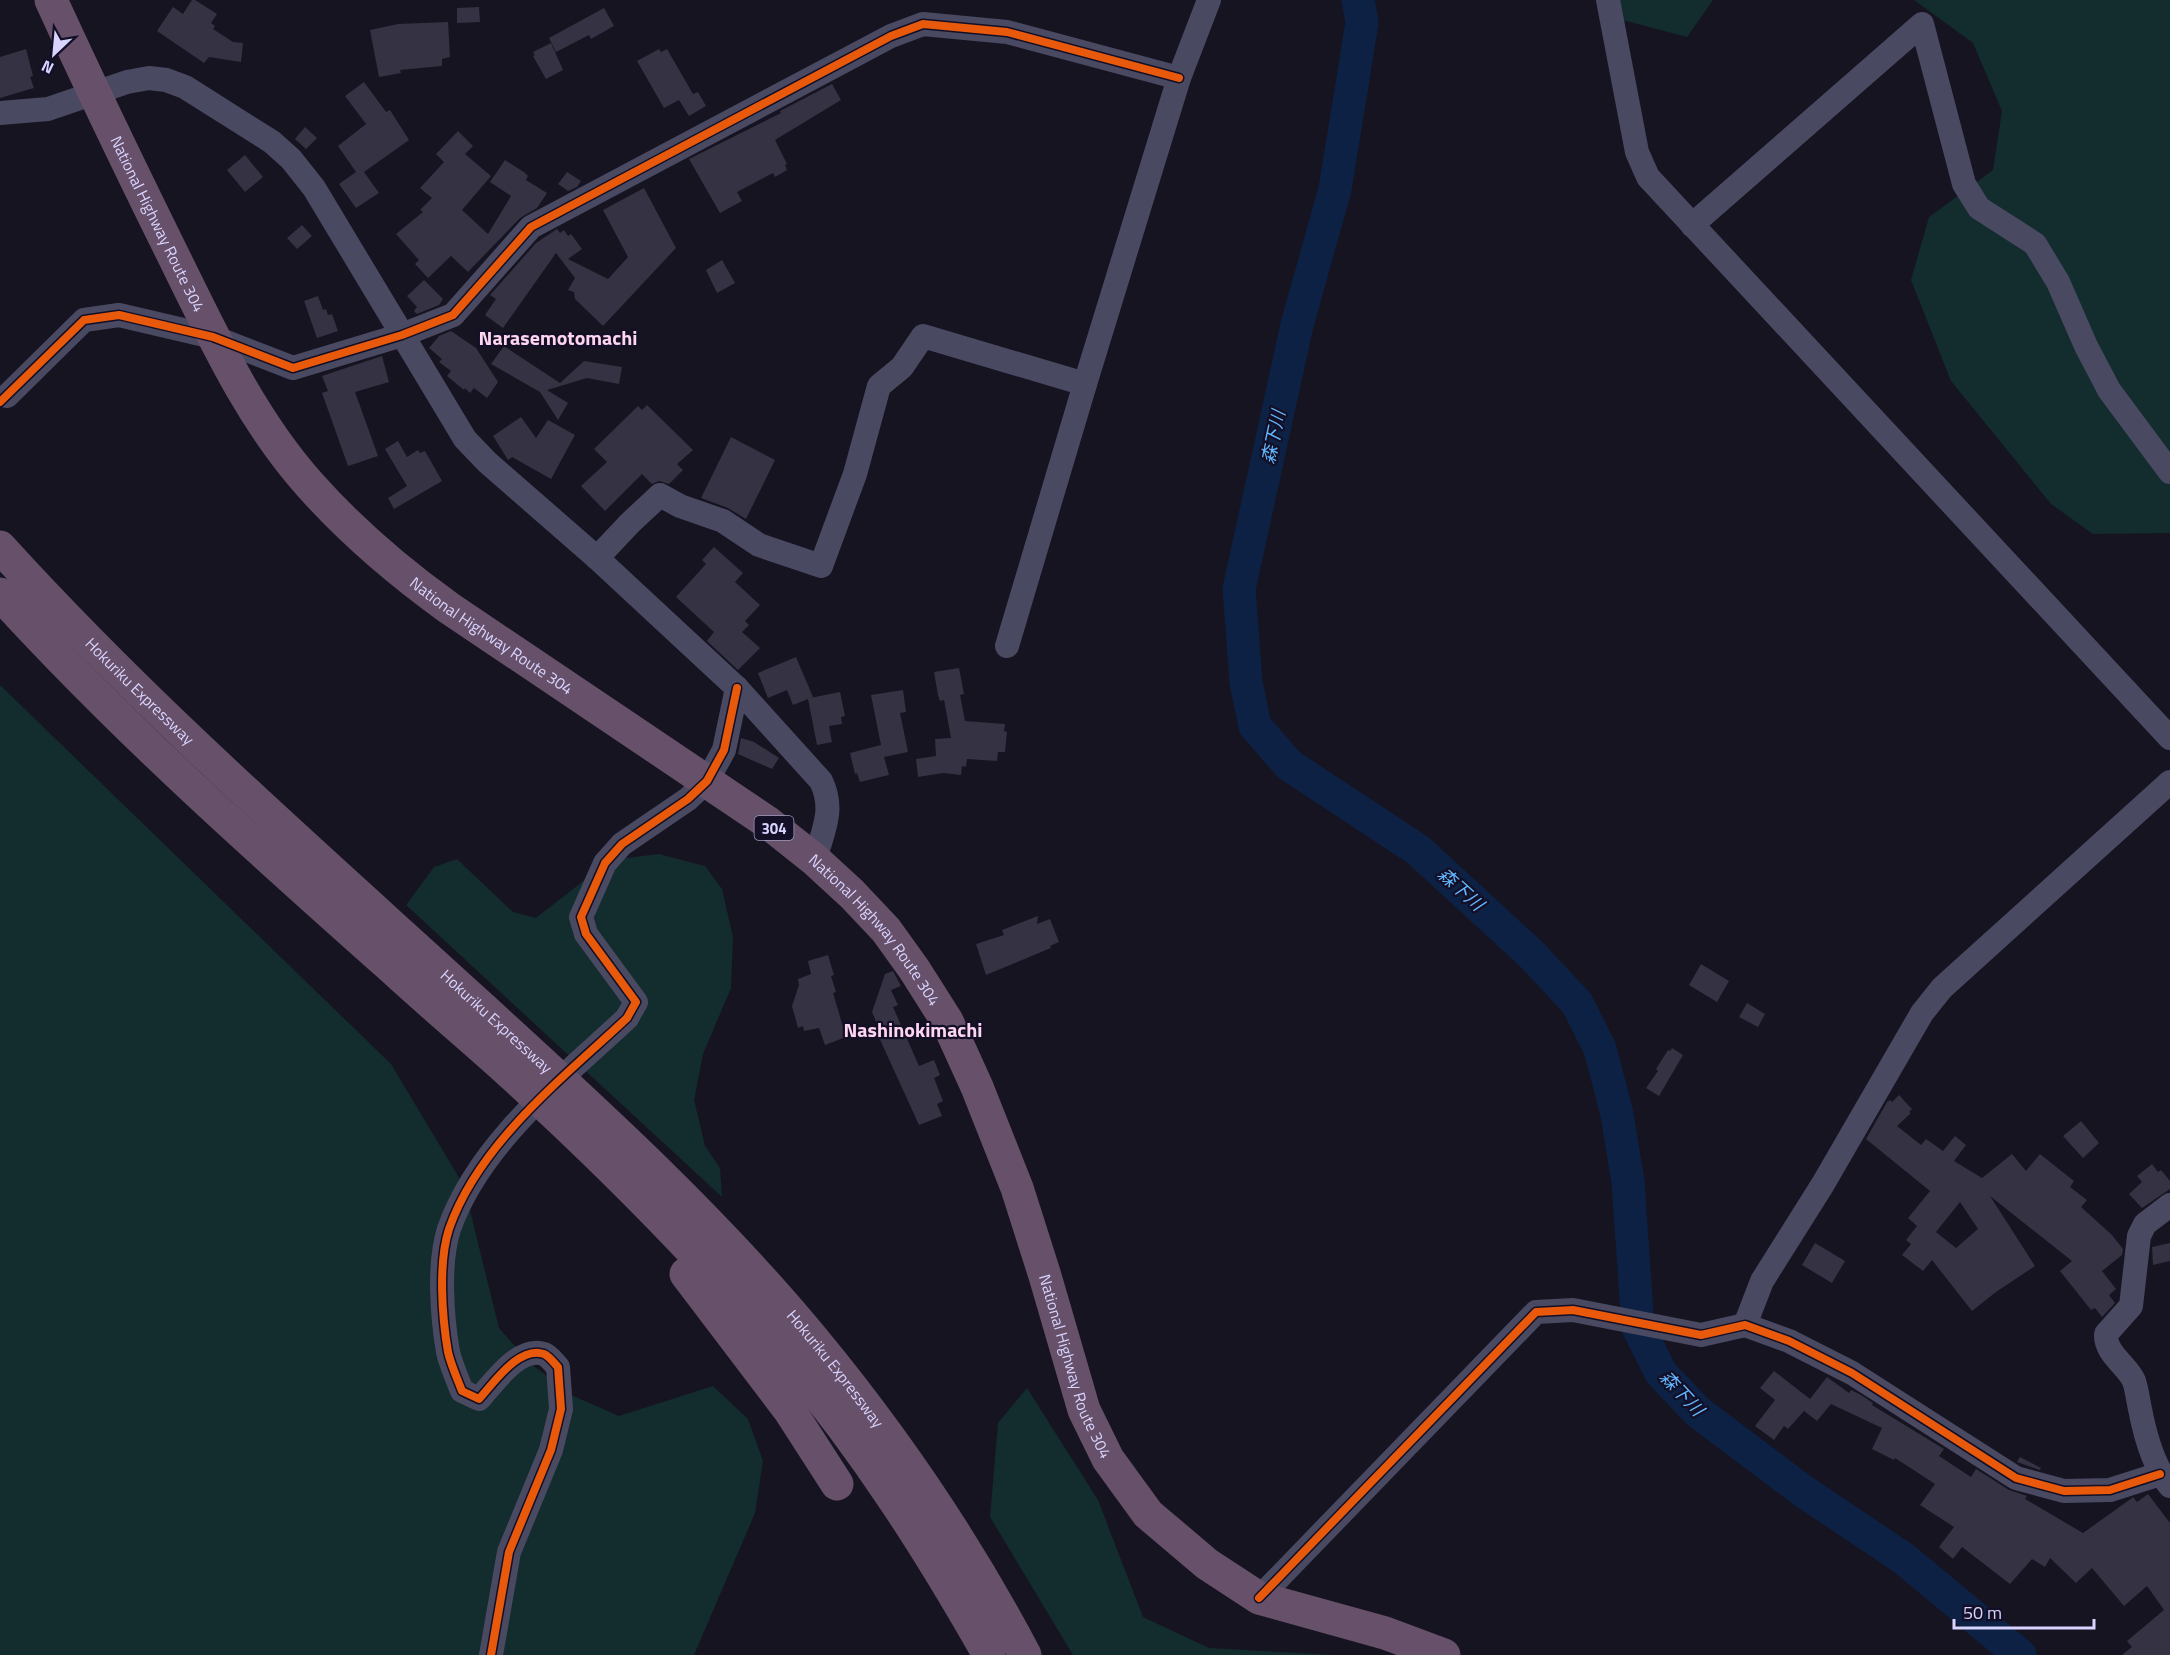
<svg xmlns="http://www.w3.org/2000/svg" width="2170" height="1655" font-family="'Titillium Web','Noto Sans JP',sans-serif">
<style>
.green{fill:#132c2d}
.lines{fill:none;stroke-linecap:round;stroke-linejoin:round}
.river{stroke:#0d2144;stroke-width:33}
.building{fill:#343243;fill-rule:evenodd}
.minor{stroke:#4a4962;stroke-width:24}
.highway{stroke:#67516a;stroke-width:33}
.cycleway-casing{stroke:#130f26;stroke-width:11}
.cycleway{stroke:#e8590c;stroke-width:8}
.labels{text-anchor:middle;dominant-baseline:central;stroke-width:4.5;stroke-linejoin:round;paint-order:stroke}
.shield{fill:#130f26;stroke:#9e99be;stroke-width:1.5}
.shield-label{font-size:15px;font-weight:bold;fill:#d9d4ff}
.street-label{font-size:16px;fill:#d9d4ff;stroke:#130f26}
.water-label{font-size:18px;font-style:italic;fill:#62b6ff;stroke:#130f26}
.quarter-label{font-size:20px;font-weight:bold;fill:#ffd6f0;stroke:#130f26}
</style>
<rect width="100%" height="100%" fill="#161421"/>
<g class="green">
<path d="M1596 0H1713L1687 37 1611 17Z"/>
<path d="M1914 0H2170V533L2093 534 2051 504 1951 381 1911 280 1929 217 1993 170 2002 111 1973 43Z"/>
<path d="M0 685 391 1064 464 1186 499 1328 530 1363 571 1395 619 1416 713 1386 748 1419 763 1461 755 1513 694 1655H0Z"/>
<path d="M659 854 705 866 722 889 733 937 731 988 703 1054 694 1100 705 1146 720 1168 722 1197 406 905 434 867 457 859 513 912 536 918 610 860Z"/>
<path d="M1027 1388 1098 1500 1143 1617 1209 1648 1335 1655H1073L990 1517 998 1423Z"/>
</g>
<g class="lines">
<path class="river" d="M1358 0 1362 23 1335 189 1297 325 1239 589 1246 682 1255 726 1289 765 1418 850 1530 953 1577 1003 1600 1049 1617 1114 1628 1182 1638 1327 1661 1373 1698 1412 1803 1491 1903 1558 2020 1655"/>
</g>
<g class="building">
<path d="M192 0H195L217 14 211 23 215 26 213 29 233 42 243 43 241 62 209 57 204 63 157 31 173 7 183 14Z"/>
<path d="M479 7 480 22 457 23V8Z"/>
<path d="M604 8 614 26 591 39 589 35 556 52 549 38Z"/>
<path d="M448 22 450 57 442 59V66L400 70 401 73 379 77 370 30 398 24Z"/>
<path d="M551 43 563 70 546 79 533 56 535 55 533 52Z"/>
<path d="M26 49 33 76 30 77 34 88 0 98V57Z"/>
<path d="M659 49 661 52 667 49 693 94 698 92 706 106 689 116 679 100 664 108 637 61Z"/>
<path d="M364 82 386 112 390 110 409 140 364 172 379 193 356 208 339 184 356 172 338 146 366 124 345 96Z"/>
<path d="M832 84 841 100 775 140 787 164 785 165 787 170 775 177 773 173 737 192 742 201 720 213 689 159 781 113 780 111Z"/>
<path d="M305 127 317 138 306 149 295 139Z"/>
<path d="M458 131 473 146 465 154 491 176 462 210 488 234 511 196 490 182 505 160 524 172 528 176 526 180 547 193 537 208 520 218 468 272 451 256 428 278 415 264 419 260 396 234 423 212 420 210 432 198 420 188 444 162 436 154Z"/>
<path d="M245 155 263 177 245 192 227 170Z"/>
<path d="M567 172 581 181 577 187 568 191 558 184Z"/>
<path d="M644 188 676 248 603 326 575 299 574 292 568 290 575 278 556 253 503 328 485 315 496 299 490 295 536 243 557 229 560 233 564 230 568 236 571 234 582 249 568 259 608 279 628 257 603 210Z"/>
<path d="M302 225 312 236 297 249 287 238Z"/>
<path d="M722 260 735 283 717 293 706 270Z"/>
<path d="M424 280 443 299 439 305 417 314 414 311 417 307 407 296Z"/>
<path d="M318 296 323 310 326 309 328 315 332 314 338 331 317 338 304 301Z"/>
<path d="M451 331 476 348 498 382 487 398 474 388 470 393 465 388 464 390 447 376 451 371 439 362 442 359 429 348 439 336Z"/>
<path d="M504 346 560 383 584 361 622 367 619 384 587 378 547 390 568 403 558 420 540 392 491 364Z"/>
<path d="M382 356 389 382 355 392 378 456 348 466 322 393 328 391 322 376Z"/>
<path d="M647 405 693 450 677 464 683 470 669 484 659 481 652 484 642 474 605 511 581 486 607 462 594 449 638 406 642 410Z"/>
<path d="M521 417 536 438 548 420 575 435 551 479 512 457 508 460 493 436Z"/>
<path d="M731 437 775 460 746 519 728 508 701 498Z"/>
<path d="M398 441 407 457 418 450 420 453 425 451 442 481 394 509 388 498 407 486 385 449Z"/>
<path d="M714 547 743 573 735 582 760 605 745 621 749 625 742 632 760 648 738 670 707 641 714 632 676 597 706 564 702 560Z"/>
<path d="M796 657 813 697 810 698 840 692 845 716 841 717 842 724 829 726 832 742 817 745 808 699 793 705 787 690 768 698 758 673Z"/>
<path d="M959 668 964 694 960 695 965 721 1005 724 1004 731 1007 732 1005 752H998L997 761 967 759 966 767 962 766 961 775 943 773 918 777 916 759 936 756 935 739 951 738 944 700 940 701 938 695 934 672Z"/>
<path d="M903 690 906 712 900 713 908 752 884 757 889 775 860 782 857 773 855 774 850 753 881 745 883 755 871 695Z"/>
<path d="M741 738 754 742 779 758 772 769 738 754Z"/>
<path d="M1038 916 1037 924 1050 919 1059 942 1050 946 1051 948 986 975 976 944 1004 935 1002 930Z"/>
<path d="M828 955 834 975 831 976 836 992 833 993 846 1037 825 1045 819 1028 804 1031 803 1026 798 1028 792 1006 799 985 798 979 811 974 808 961Z"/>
<path d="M1701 964 1729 981 1717 1002 1689 985Z"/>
<path d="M893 971 901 986 891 990 898 1005 893 1007 919 1066 934 1060 940 1075 934 1078 943 1101 937 1104 942 1116 919 1125 877 1033 880 1031 872 1012 885 974Z"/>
<path d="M1747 1003 1765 1014 1758 1027 1739 1017Z"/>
<path d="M1672 1048 1683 1055 1659 1096 1646 1088 1658 1071 1656 1069 1668 1050 1670 1051Z"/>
<path d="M1899 1095 1912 1109 1909 1112 1911 1113 1897 1126 1921 1145 1926 1139 1943 1151 1955 1136 1966 1145 1954 1161 1982 1178 2012 1154 2026 1171 2040 1154 2074 1181 2070 1187 2087 1200 2081 1207 2112 1235 2123 1249 2122 1255 2102 1271 2116 1289 2109 1295 2115 1303 2102 1317 2095 1308 2091 1310 2060 1271 2072 1261 1990 1196 2035 1266 1996 1292 1972 1311 1932 1260 1923 1271 1902 1255 1911 1244 1906 1240 1917 1226 1908 1218 1930 1191 1866 1139 1887 1102 1890 1100 1892 1102ZM1960 1202 1978 1229 1956 1248 1936 1232Z"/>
<path d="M2081 1121 2099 1143 2083 1158 2063 1136Z"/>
<path d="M2152 1164 2158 1172 2161 1170 2170 1181V1189L2142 1208 2129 1194 2142 1182 2137 1176Z"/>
<path d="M1815 1243 1845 1261 1832 1283 1802 1265Z"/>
<path d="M2170 1243V1261L2153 1265 2152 1247Z"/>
<path d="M1774 1371 1810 1399 1827 1377 1849 1393 1851 1390 1861 1395 1873 1403 1872 1405 1944 1449 1939 1456 1971 1477 1976 1469 2009 1490 2027 1496 2025 1499 2083 1533 2132 1498 2133 1497 2137 1502 2148 1494 2170 1523V1655H2122L2132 1647 2127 1641 2164 1610 2147 1586 2124 1606 2092 1568 2076 1583 2050 1558 2045 1567 2032 1559 2010 1584 1962 1547 1953 1559 1939 1547 1954 1527 1920 1505 1935 1484 1895 1458 1894 1460 1872 1449 1882 1428 1831 1404 1817 1421 1804 1411 1788 1429 1784 1426 1774 1440 1755 1426 1775 1400 1760 1388Z"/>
<path d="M2020 1457 2041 1468 2040 1470 2017 1462Z"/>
</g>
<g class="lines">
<g class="minor">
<path d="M1608 0 1637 152 1648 177 2170 738"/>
<path d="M0 113 48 109 127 82 149 78 166 80 185 87 272 142 291 159 314 188 465 439 487 462 597 558 737 688 821 781C835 810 823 830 815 860"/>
<path d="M1692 225 1922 24 1964 184 1979 208 2035 244 2058 282 2086 346 2109 390 2170 472"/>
<path d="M7 396 84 320 119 315 213 337 293 368 402 335 453 315 531 227 891 36 923 24 1007 32 1179 78"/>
<path d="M597 558 630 523 660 495 680 506 723 521 759 545 821 566 855 474 879 386 902 367 923 336 1085 384"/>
<path d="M1007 646 1085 384 1179 78 1209 0"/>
<path d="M2170 1205 2145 1224 2139 1236 2131 1306 2106 1334C2105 1354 2127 1365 2134 1381 2137 1390 2138 1400 2140 1409 2145 1435 2153 1466 2170 1486"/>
<path d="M1745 1325 1762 1281 1823 1184 1922 1013 1942 988 2170 782"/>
<path d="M1259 1598 1536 1312 1573 1310 1701 1335 1745 1325 1789 1341 1852 1373 2016 1478 2064 1491 2110 1490 2160 1474"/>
<path d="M491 1655 509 1552 551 1450 561 1409 558 1367C554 1363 549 1356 544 1354 519 1345 493 1384 479 1399L462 1391C457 1378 451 1365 448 1352 442 1317 438 1263 449 1229 479 1143 563 1078 627 1018L636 1002 586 934 581 917 605 863 622 844 688 799 707 781 724 750 737 688"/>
</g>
<g class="highway">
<path id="s1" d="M51 0C90 85 131 170 173 255 212 334 250 418 310 485 351 531 399 572 449 608L767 822 815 860 852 894 886 930 914 969 947 1021 977 1087 1017 1188 1045 1276 1084 1410 1108 1459 1148 1514 1207 1564 1259 1598 1385 1633 1444 1655"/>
<path id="s2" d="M0 547C149 711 316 856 479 1005 595 1111 713 1218 813 1339 894 1437 966 1543 1025 1655"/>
<path d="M0 594C122 728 257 848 392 968 433 1006 477 1042 518 1080 613 1167 705 1260 788 1358 866 1450 930 1551 989 1655"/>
<path d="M686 1274 790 1411 837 1484"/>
</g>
<g class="cycleway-casing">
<g id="cycleway">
<path d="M0 402 84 320 119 315 213 337 293 368 402 335 453 315 531 227 891 36 923 24 1007 32 1179 78"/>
<path d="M1259 1598 1536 1312 1573 1310 1701 1335 1745 1325 1789 1341 1852 1373 2016 1478 2064 1491 2110 1490 2160 1474"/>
<path d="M491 1655 509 1552 551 1450 561 1409 558 1367C554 1363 549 1356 544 1354 519 1345 493 1384 479 1399L462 1391C457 1378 451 1365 448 1352 442 1317 438 1263 449 1229 479 1143 563 1078 627 1018L636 1002 586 934 581 917 605 863 622 844 688 799 707 781 724 750 737 688"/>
</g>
</g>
<use href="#cycleway" class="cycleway"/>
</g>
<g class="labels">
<rect class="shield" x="754.5" y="816" width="39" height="24" rx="4.5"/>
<g class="shield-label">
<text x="774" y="828">304</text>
</g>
<g class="street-label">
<text stroke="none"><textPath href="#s1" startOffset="248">National Highway Route 304</textPath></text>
<text stroke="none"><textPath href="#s1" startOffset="788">National Highway Route 304</textPath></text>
<text stroke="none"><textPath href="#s2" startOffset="201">Hokuriku Expressway</textPath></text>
<text stroke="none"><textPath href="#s1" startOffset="1274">National Highway Route 304</textPath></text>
<text stroke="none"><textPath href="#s2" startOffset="687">Hokuriku Expressway</textPath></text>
<text stroke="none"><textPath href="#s1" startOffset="1760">National Highway Route 304</textPath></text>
<text stroke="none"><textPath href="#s2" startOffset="1173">Hokuriku Expressway</textPath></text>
</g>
<g class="water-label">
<text transform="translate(1273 437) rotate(-78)">森下川</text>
<text transform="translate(1461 889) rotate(42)">森下川</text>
<text transform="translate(1682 1393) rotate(47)">森下川</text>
</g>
<g class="quarter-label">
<text x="558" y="337">Narasemotomachi</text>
<text x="913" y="1029">Nashinokimachi</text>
</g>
</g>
<g transform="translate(54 54) rotate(206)" stroke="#130f26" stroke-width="4.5" paint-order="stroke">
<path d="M0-4.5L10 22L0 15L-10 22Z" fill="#d9d4ff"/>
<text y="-9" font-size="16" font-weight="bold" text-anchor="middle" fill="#d9d4ff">N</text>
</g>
<path d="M1954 1619v9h140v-9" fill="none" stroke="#d9d4ff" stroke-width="3"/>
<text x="1963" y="1619" font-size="18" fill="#d9d4ff" stroke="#130f26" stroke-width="4.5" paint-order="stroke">50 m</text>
</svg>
